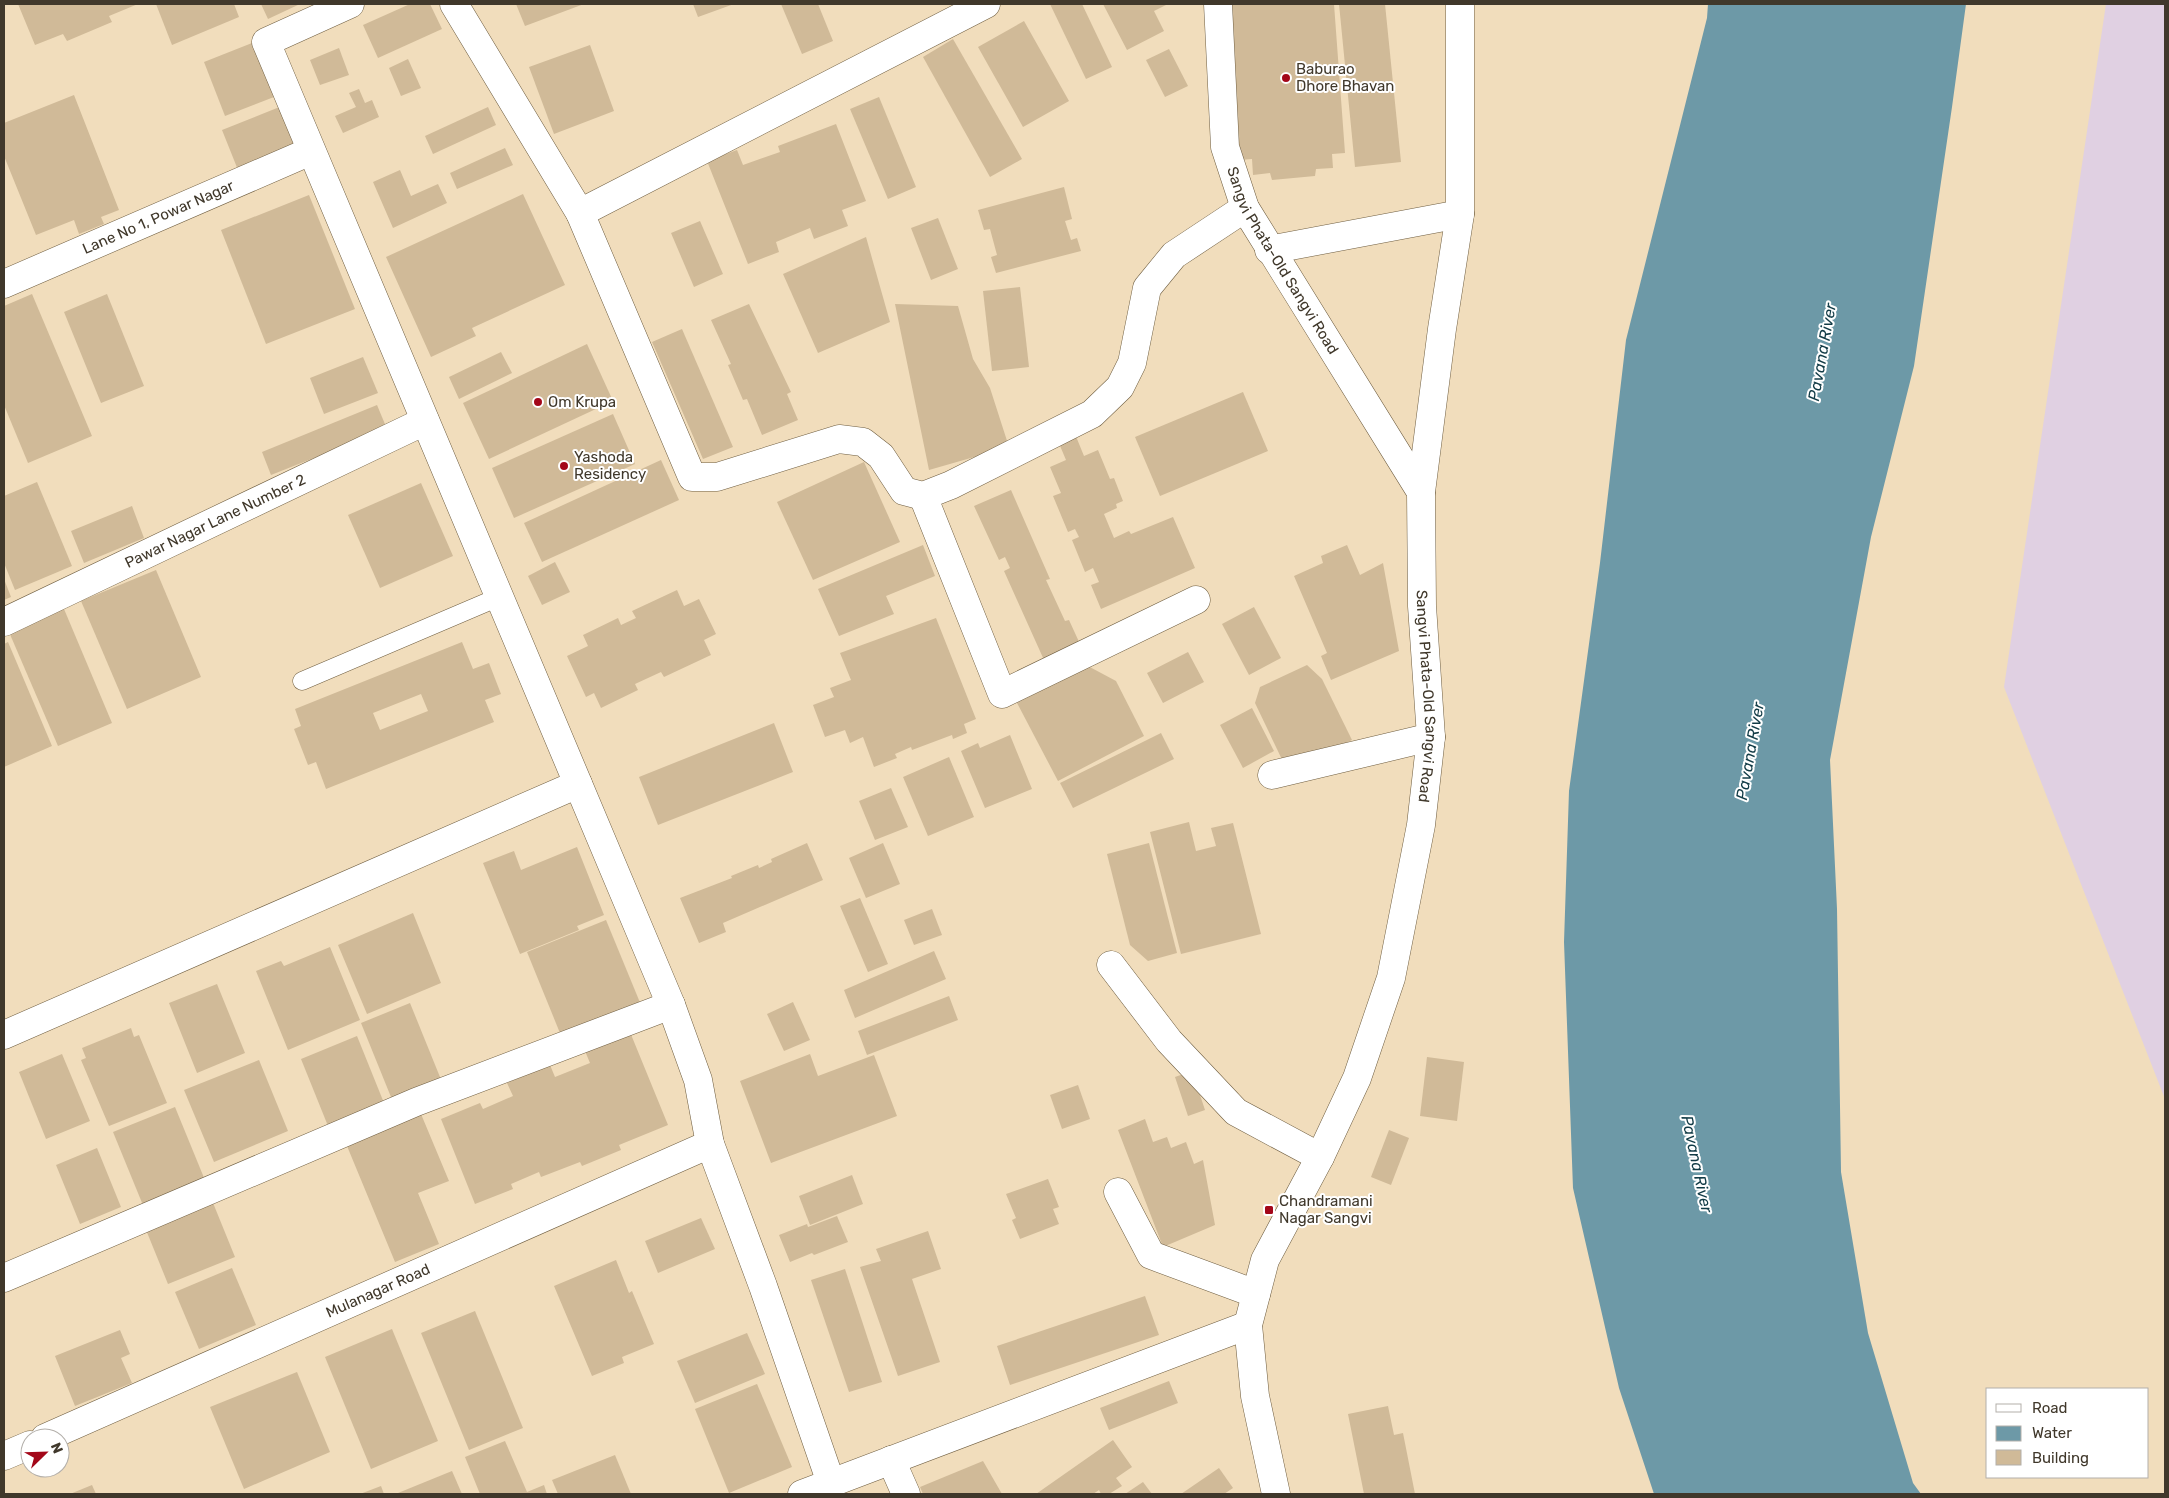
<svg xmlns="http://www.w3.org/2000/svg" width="2169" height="1498" font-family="Rubik,sans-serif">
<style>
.industrial{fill:#e0d0e2}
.water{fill:#6d99a7}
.building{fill:#d0ba98;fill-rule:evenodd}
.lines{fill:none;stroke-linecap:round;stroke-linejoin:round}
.service-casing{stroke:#6f5e41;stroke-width:19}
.minor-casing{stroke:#6f5e41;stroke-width:29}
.tertiary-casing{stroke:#6f5e41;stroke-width:29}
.secondary-casing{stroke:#6f5e41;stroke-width:29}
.service{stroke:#fff;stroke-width:18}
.minor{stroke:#fff;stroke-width:28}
.tertiary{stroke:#fff;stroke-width:28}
.secondary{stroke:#fff;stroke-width:28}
.poi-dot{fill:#a30719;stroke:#fff;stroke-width:2}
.labels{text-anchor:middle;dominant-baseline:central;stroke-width:4;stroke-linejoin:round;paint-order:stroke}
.poi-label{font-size:15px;fill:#40382b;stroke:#fff;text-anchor:start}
.street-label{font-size:15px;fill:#40382b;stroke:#fff}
.water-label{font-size:16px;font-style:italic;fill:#113b46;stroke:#fff}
</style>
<rect width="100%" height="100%" fill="#f1ddbc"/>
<path class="industrial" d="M2106 4H2165V1099L2004 687Z"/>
<path class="water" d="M1708 4H1966L1952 107 1914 366 1871 537 1830 760 1837 909 1841 1172 1868 1333 1913 1483 1921 1494H1654L1619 1388 1573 1188 1564 942 1569 791 1600 563 1626 340 1707 18Z"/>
<g class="building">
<path d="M18 4H138L109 16 112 22 67 41 63 34 35 45Z"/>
<path d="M156 4H234L239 17 172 45Z"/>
<path d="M261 4H300L268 19Z"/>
<path d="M410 4H430L442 29 378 58 363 25Z"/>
<path d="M516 4H584L525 26Z"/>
<path d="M693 4H734L698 17Z"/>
<path d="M781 4H818L833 41 802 54Z"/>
<path d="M1050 4H1082L1112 67 1086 79Z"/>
<path d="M1103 4H1168L1154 11 1164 31 1127 50Z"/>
<path d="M1229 4H1334L1345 153 1332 154 1333 168 1316 169 1315 176 1272 180 1270 173 1253 175 1252 159 1239 160Z"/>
<path d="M1339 4H1385L1401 162 1355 167Z"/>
<path d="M1024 21 1069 101 1023 127 978 47Z"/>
<path d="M953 39 1022 159 990 177 923 57Z"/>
<path d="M252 43 274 97 225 116 204 62Z"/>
<path d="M590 45 614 111 554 134 529 67Z"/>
<path d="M339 48 349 75 320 85 310 60Z"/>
<path d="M1169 49 1188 86 1165 97 1146 60Z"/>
<path d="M408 59 421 88 401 96 389 68Z"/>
<path d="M359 89 365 103 372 100 379 117 343 133 335 116 356 107 349 93Z"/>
<path d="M74 95 119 210 101 217 104 224 79 234 74 220 36 235 4 156V123Z"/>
<path d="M879 97 916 187 888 199 850 109Z"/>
<path d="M282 106 298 145 238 170 222 130Z"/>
<path d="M488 107 496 125 433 154 425 136Z"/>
<path d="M836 124 866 201 842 210 848 226 814 239 810 228 776 242 779 252 748 264 707 161 737 150 743 165 780 152 778 146Z"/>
<path d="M505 148 513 165 457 189 450 173Z"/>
<path d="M400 170 411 196 438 184 447 203 393 228 373 182Z"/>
<path d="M1064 187 1072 219 1065 221 1071 240 1077 238 1081 251 996 273 991 257 997 255 990 229 984 230 978 210Z"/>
<path d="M523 194 565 285 472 328 476 336 431 357 386 257Z"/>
<path d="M309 195 355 309 266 344 221 230Z"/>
<path d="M938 218 958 269 931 280 911 228Z"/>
<path d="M700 221 723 274 694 287 671 233Z"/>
<path d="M866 237 890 322 818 353 783 274Z"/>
<path d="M1020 287 1029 367 992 371 983 291Z"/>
<path d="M32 294 92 436 28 463 4 405V306Z"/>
<path d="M107 294 144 386 101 403 64 312Z"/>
<path d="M749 304 791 392 787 394 798 420 762 435 747 399 743 400 728 365 731 364 711 320Z"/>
<path d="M895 304 958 306 973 359 990 388 1009 447 929 470Z"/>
<path d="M682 329 733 447 703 459 652 342Z"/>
<path d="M587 344 613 401 489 459 463 403Z"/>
<path d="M501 352 512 373 459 399 449 377Z"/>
<path d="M363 357 378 393 324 414 310 378Z"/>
<path d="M1243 392 1268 451 1160 496 1135 437Z"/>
<path d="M377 405 387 429 271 475 262 452Z"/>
<path d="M613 414 635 464 514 518 492 468Z"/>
<path d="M1075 434 1084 456 1098 450 1110 479 1114 478 1123 501 1116 504 1117 508 1104 514 1114 538 1129 531 1131 534 1173 517 1195 568 1101 609 1091 585 1099 582 1093 568 1085 572 1072 540 1079 537 1075 529 1068 532 1053 496 1061 493 1050 467 1066 460 1058 441Z"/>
<path d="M661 460 679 500 542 562 524 523Z"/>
<path d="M864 462 900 542 813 580 777 502Z"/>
<path d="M37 482 72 566 15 590 4 563V496Z"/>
<path d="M421 483 453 556 380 588 348 515Z"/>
<path d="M1011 490 1050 579 1046 580 1065 621 1069 620 1080 644 1044 660 1004 571 1010 568 1005 557 999 560 974 506Z"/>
<path d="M132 506 144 538 84 563 71 531Z"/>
<path d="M923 545 935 576 886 596 894 614 839 636 818 589Z"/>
<path d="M1347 545 1360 575 1383 563 1399 651 1331 680 1321 656 1327 653 1294 576 1323 563 1321 556Z"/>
<path d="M555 562 570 592 542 605 528 576Z"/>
<path d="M156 570 201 677 127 709 81 601Z"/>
<path d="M4 579 11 597 4 600Z"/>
<path d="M677 590 684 606 699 599 716 634 704 640 711 655 664 677 661 672 635 684 638 690 601 708 594 693 586 697 567 656 588 646 583 635 618 618 621 625 636 618 632 611Z"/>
<path d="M1254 607 1281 658 1249 675 1222 624Z"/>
<path d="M64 609 112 723 58 746 9 632Z"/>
<path d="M936 618 976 719 964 724 967 733 953 739 952 735 912 750 911 747 895 754 897 758 874 767 863 737 850 743 845 730 825 737 813 705 834 697 830 688 851 680 840 653Z"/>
<path d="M8 642 52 746 4 767V644Z"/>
<path d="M462 642 473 669 489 663 501 694 485 700 494 722 326 789 316 762 308 765 294 729 301 726 295 709ZM421 694 428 711 380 730 373 713Z"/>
<path d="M1188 652 1204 682 1163 703 1147 673Z"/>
<path d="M1086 665 1116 681 1144 736 1058 781 1016 701Z"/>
<path d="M1307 665 1322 679 1352 740 1287 770 1255 703 1260 687Z"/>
<path d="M1252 708 1274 751 1243 768 1220 725Z"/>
<path d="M774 723 793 772 658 825 639 777Z"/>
<path d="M1161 733 1174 759 1073 808 1060 783Z"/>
<path d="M1010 735 1032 789 985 808 961 751 978 743 980 748Z"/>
<path d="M949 757 974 817 928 836 903 777Z"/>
<path d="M891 788 908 827 875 840 859 801Z"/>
<path d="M1189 822 1196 851 1216 846 1211 828 1233 823 1261 934 1181 954 1150 832Z"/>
<path d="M807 843 823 880 723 923 726 932 699 943 680 898 732 878 731 876 758 865 759 868 772 862 771 859Z"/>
<path d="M883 843 900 884 866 898 849 858Z"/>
<path d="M1149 843 1177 953 1148 961 1130 945 1107 854Z"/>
<path d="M577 847 604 915 577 926 579 930 520 954 483 863 514 851 521 870Z"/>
<path d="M860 898 888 964 868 972 840 906Z"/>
<path d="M932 909 942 935 914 945 904 920Z"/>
<path d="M413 913 441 983 367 1014 338 945Z"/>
<path d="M606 920 641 1005 562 1038 527 952Z"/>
<path d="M330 947 360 1020 288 1050 256 971 281 961 284 966Z"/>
<path d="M934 951 946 979 855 1018 844 990Z"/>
<path d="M217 984 245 1053 197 1073 169 1003Z"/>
<path d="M949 996 958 1020 867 1055 858 1031Z"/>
<path d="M793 1002 810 1040 784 1051 767 1014Z"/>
<path d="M410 1003 442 1082 393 1102 361 1023Z"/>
<path d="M131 1028 134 1037 139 1035 167 1103 109 1126 81 1060 86 1058 82 1048Z"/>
<path d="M630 1032 668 1125 619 1145 621 1150 582 1166 580 1162 541 1177 539 1172 511 1184 513 1189 475 1204 441 1119 480 1103 483 1109 513 1096 507 1083 550 1065 555 1077 590 1063 585 1051Z"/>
<path d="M357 1036 384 1103 328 1126 301 1059Z"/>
<path d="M62 1054 90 1121 46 1139 19 1072Z"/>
<path d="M810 1054 818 1076 874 1055 897 1116 771 1163 740 1081Z"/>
<path d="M1427 1057 1464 1062 1457 1121 1420 1116Z"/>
<path d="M259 1060 288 1131 214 1162 184 1090Z"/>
<path d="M1192 1071 1205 1110 1188 1116 1175 1077Z"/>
<path d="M1078 1085 1090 1119 1062 1129 1050 1095Z"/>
<path d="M175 1107 209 1190 147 1215 113 1132Z"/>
<path d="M421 1114 449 1181 418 1193 439 1244 395 1262 347 1146Z"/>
<path d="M1145 1119 1153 1142 1167 1137 1171 1148 1186 1142 1194 1164 1203 1160 1215 1225 1163 1247 1118 1130Z"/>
<path d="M1389 1130 1409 1138 1391 1185 1371 1177Z"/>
<path d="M97 1148 121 1207 80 1224 56 1165Z"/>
<path d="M852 1175 863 1204 810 1225 799 1196Z"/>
<path d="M1048 1179 1059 1207 1053 1209 1059 1224 1020 1239 1012 1220 1016 1218 1006 1194Z"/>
<path d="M211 1198 235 1257 168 1284 144 1225Z"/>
<path d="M837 1216 848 1242 814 1255 812 1253 790 1262 779 1235 807 1224 808 1227Z"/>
<path d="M701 1218 715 1249 658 1273 645 1241Z"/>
<path d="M928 1231 941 1269 912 1279 940 1362 898 1376 860 1267 881 1261 876 1249Z"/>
<path d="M616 1260 629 1293 632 1291 654 1344 622 1357 624 1363 592 1376 554 1286Z"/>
<path d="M232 1268 256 1325 199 1349 175 1292Z"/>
<path d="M845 1269 882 1382 849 1392 811 1280Z"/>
<path d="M1145 1296 1159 1335 1010 1385 997 1346Z"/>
<path d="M475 1311 523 1428 469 1450 421 1333Z"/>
<path d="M392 1329 438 1441 371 1469 325 1357Z"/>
<path d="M120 1330 130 1354 121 1358 132 1383 75 1406 55 1356Z"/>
<path d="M747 1333 765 1374 695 1403 677 1361Z"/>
<path d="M297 1372 330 1452 244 1489 210 1407Z"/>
<path d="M1169 1381 1178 1403 1109 1430 1100 1408Z"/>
<path d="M757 1384 792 1467 729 1493 695 1409Z"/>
<path d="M1388 1406 1394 1435 1403 1433 1415 1494H1364L1348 1414Z"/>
<path d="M1113 1440 1132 1467 1116 1478 1122 1486 1109 1494H1101L1099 1490 1093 1494H1036Z"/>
<path d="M505 1441 527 1492 544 1485 547 1494H480L465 1457Z"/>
<path d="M615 1455 631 1494H558L552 1480Z"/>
<path d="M983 1461 1002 1494H923L920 1487Z"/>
<path d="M1219 1468 1233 1488 1224 1494H1181Z"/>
<path d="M452 1471 462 1494H399L398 1493Z"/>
<path d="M1143 1482 1152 1494H1125Z"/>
<path d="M92 1485 96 1494H70Z"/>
<path d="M381 1486 384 1494H360Z"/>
</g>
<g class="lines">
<g class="service-casing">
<path id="service" d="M302 681 499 597"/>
</g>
<g class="minor-casing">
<g id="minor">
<path d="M350 4 266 42 671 1005 698 1080 710 1144 763 1286 831 1483"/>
<path d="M454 4 580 213 692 477H717L839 439 863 442 881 456 904 491 923 496 951 485 1092 414 1120 387 1132 363 1147 288 1174 255 1245 208"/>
<path d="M580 213 986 4"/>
<path id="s1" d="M4 284 311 151"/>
<path d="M923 496 1002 694 1196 600"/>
<path id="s2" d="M4 622 425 421"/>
<path d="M1272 775 1431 737"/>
<path d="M1111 965 1169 1041 1236 1112 1320 1157"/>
<path d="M4 1035 578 784"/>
<path d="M1118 1192 1151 1255 1256 1294"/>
<path d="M4 1278 416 1102 671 1005"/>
<path id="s3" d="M45 1438 710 1144"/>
<path d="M4 1456 30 1445"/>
<path d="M891 1460 906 1494"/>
<path d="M802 1494 1248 1325"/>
</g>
</g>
<g class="tertiary-casing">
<path id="tertiary" d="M1421 492 1442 329 1460 214V4"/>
</g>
<g class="secondary-casing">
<g id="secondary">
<path id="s4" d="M1218 4 1225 147 1245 208 1421 492 1422 606 1431 737 1421 825 1391 978 1357 1078 1320 1157 1265 1260 1248 1325 1255 1396 1276 1494"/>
<path d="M1269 250 1460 214"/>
</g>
</g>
<use href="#service" class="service"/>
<use href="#minor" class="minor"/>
<use href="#tertiary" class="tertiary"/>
<use href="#secondary" class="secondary"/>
</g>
<g class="poi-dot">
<circle cx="1286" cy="78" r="5"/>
<circle cx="538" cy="402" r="5"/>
<circle cx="564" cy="466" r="5"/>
<rect x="1264" y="1205" width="10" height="10" rx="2.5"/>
</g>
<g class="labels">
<g class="poi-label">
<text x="1296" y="69">Baburao<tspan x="1296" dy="17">Dhore Bhavan</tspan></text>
<text x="548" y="402">Om Krupa</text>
<text x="574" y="457">Yashoda<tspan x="574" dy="17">Residency</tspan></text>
<text x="1279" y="1201">Chandramani<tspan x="1279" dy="17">Nagar Sangvi</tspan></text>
</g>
<g class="street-label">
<text stroke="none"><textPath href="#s1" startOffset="168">Lane No 1, Powar Nagar</textPath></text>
<text stroke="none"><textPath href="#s4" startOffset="271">Sangvi Phata-Old Sangvi Road</textPath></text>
<text stroke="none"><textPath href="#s2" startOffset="234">Pawar Nagar Lane Number 2</textPath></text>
<text stroke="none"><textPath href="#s4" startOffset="746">Sangvi Phata-Old Sangvi Road</textPath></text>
<text stroke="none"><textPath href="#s3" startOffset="364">Mulanagar Road</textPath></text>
</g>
<g class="water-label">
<text transform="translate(1822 352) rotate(-80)">Pavana River</text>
<text transform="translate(1750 751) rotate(-80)">Pavana River</text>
<text transform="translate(1697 1164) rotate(78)">Pavana River</text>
</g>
</g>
<rect width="2169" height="1498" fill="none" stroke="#40382b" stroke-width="10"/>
<rect x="1986" y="1388" width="162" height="90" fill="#ffffff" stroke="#b3afaa"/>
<rect x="1996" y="1404" width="25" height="8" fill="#ffffff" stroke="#b3afaa"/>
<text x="2032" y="1413" font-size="15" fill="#40382b">Road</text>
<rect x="1996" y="1426" width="25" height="15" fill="#6d99a7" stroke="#b3afaa"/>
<text x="2032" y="1438" font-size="15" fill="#40382b">Water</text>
<rect x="1996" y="1450" width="25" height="15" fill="#d0ba98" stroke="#b3afaa"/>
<text x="2032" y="1463" font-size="15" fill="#40382b">Building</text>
<g transform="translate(45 1453) rotate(67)"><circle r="24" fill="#ffffff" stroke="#b3afaa"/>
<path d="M0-4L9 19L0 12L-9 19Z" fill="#a30719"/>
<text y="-8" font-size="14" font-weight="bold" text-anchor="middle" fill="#40382b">N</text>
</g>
</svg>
